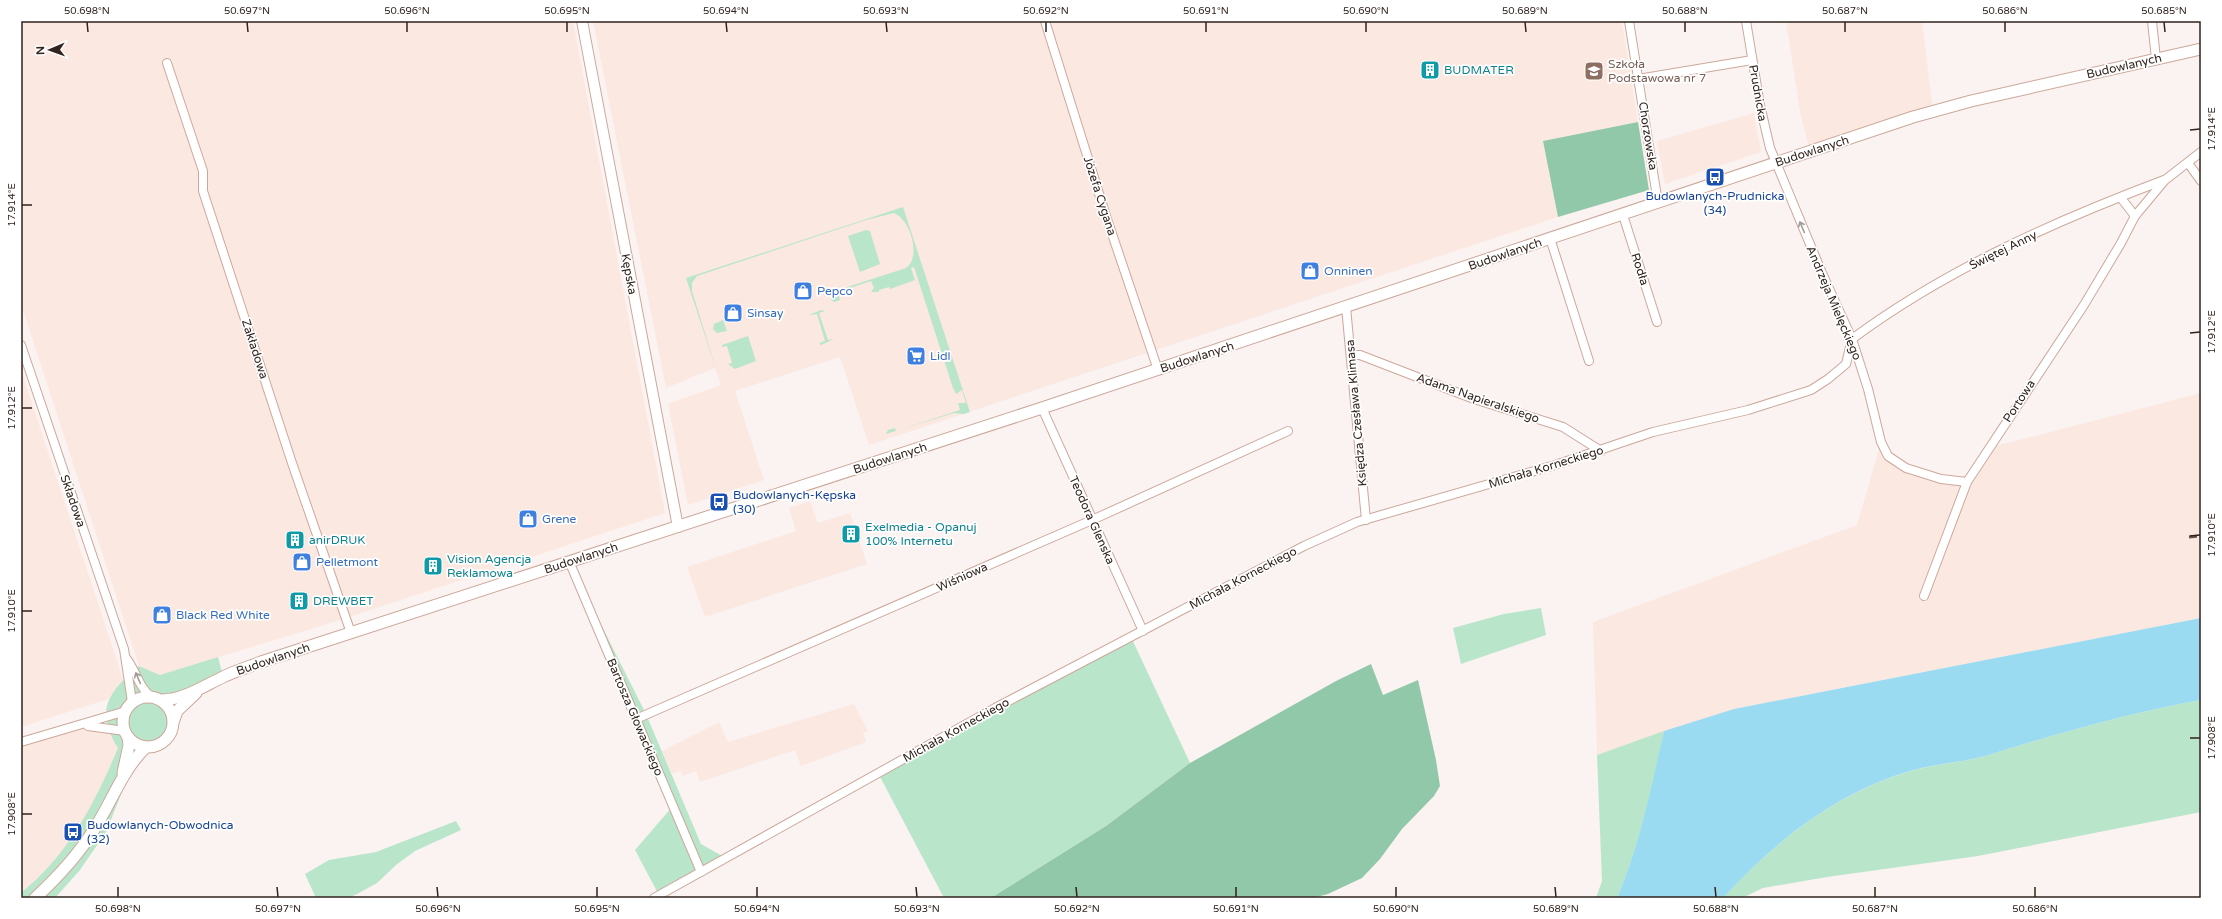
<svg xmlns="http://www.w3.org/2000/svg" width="2222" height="919" font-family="'Varela Round',sans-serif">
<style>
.built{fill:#fbe8e1}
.green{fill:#b9e5cb}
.forest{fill:#92c8aa}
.water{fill:#9bdbf1}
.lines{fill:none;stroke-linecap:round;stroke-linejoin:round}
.minor-casing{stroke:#cca89b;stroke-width:10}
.tertiary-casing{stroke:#cca89b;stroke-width:12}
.secondary-casing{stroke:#cca89b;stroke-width:13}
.minor{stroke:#fff;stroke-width:8}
.tertiary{stroke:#fff;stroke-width:10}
.secondary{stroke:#fff;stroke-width:11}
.rail{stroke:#665954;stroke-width:3;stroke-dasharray:8 4;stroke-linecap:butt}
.oneway{stroke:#a29c99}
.ticks{fill:none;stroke:#31231d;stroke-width:1.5}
.labels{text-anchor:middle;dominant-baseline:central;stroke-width:3.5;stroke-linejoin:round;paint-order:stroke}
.education-label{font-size:12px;fill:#785e54;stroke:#fff;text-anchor:start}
.street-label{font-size:12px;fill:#31231d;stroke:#fff}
.culture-label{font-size:12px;fill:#0d838f;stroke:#fff;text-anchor:start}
.transit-label{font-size:12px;fill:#164399;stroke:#fff;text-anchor:start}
.shop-label{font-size:12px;fill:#366cbe;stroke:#fff;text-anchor:start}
.neatline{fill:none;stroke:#31231d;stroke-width:1.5}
.ticks-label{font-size:10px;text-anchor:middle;fill:#31231d}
</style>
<rect width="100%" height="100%" fill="#fbf3f1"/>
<g class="built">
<path d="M21 21H573L665 513 337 621 160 675 139 666 21 304Z"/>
<path d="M593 21H1622L1638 122 1543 141 1558 217 869 445 840 357 735 391 764 480 688 505 668 404 721 385 715 368 666 388Z"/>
<path d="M1786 21H1922L1933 112 1810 152 1800 112Z"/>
<path d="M1754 113 1761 152 1665 184 1657 141Z"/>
<path d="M21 370 123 679 108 699 21 727Z"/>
<path d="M2201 393V618L1734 709 1597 755 1593 622 1857 525 1881 442 1888 456 1906 468 1967 482 1988 448Z"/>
<path d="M810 501 818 523 850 513 867 564 705 617 687 567 796 531 789 508Z"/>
<path d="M854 704 868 731 863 733 866 742 804 765 801 766 795 750 700 782 696 771 683 776 680 771 672 774 662 751 719 722 728 742Z"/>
<path d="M83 725 108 727 118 748 102 787 86 818 71 840 38 879 21 893V747L31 738Z"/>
</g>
<g class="green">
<path d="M903 207 970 412 964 414 954 413 886 434 888 430 895 428 896 431 960 410 958 403H966L962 390 956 394 953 388 914 267 911 268 915 280 890 289 889 287 879 290V292H871L874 288 871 281 838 292 840 300 834 302 831 300 832 294 835 291 906 268C922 257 910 219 894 213L866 220 697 276 692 283V291L717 372 686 278Z"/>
<path d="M866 230 870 231 880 264 860 272 848 236Z"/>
<path d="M821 310 825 311 819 313 828 340 834 339 821 345 819 343 825 341 817 314 809 315Z"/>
<path d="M723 320 727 331 717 333 713 329 714 324Z"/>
<path d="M748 336 756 361 735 369 728 364 732 363 727 346 722 347V345Z"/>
<path d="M569 561 646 714 701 844 726 858 659 895 635 850 673 806Z"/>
<path d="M1541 608 1546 635 1461 664 1453 628 1504 614Z"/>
<path d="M1131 637 1190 763 1106 826 991 898H944L878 773Z"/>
<path d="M218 657 223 676 201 688 174 720 173 727 166 740 153 746 146 747 126 782 106 832 80 870 55 898H21V893C68 855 95 803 118 748 94 710 109 691 139 666L160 675Z"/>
<path d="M2201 700V812L1978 856 1827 877 1763 888 1742 898H1723C1777 839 1843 787 1923 768 1943 763 1964 762 1985 756 2056 734 2128 713 2201 700Z"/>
<path d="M1664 731C1652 788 1640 845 1617 898H1596L1602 881 1597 755Z"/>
<path d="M456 821 461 830 415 851 396 865 377 883 357 894 348 898H316L305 874 329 860 376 852Z"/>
</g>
<g class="forest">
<path d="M1638 122 1649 190 1558 217 1543 141Z"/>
<path d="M1371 664 1383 695 1418 680 1436 760 1440 786 1434 796 1402 829 1380 859 1362 878 1328 894 1313 898H991L1106 826 1190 763 1336 681Z"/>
</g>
<path class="water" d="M2201 618V700C2128 713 2056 734 1985 756 1964 762 1943 763 1922 768 1843 787 1777 839 1723 898H1617C1640 845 1651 788 1664 731L1734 709Z"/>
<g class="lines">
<g class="minor-casing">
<g id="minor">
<path d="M1045 21 1106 216 1158 370"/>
<path d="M1629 21 1658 203"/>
<path d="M1746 21 1760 105 1770 148 1822 273 1852 339 1868 389 1881 442 1888 456 1906 468 1941 479 1967 482"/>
<path d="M2152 21 2156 59"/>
<path d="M167 63 203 171V191L292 463 351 633"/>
<path d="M1638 79 1752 60"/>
<path d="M2188 163 2201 181"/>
<path d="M2121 198 2135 216"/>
<path d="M1623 215 1657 322"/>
<path d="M1550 238 1589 361"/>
<path d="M1346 307 1366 520"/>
<path d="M1852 339C1945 270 2055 221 2164 180"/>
<path d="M21 345 124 649 132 702"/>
<path d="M1351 355H1360L1474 399 1563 427 1601 451"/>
<path d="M1042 408 1143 631"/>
<path d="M569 561 701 872"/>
<path d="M1924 596 1967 482 2084 305 2121 243 2135 216 2165 180 2201 152"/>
<path d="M126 658C136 670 139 689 152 697"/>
<path d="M636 719 1092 520 1288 431"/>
<path d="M88 726 125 731"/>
<path d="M21 742 126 711"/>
<path d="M654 898 995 708 1304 546 1357 522 1555 465 1653 432 1748 410 1811 390 1828 379 1846 364 1852 339"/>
</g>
</g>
<g class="tertiary-casing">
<path id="tertiary" d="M582 21 678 527"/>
</g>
<g class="secondary-casing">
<g id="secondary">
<circle cx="148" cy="722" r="25"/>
<path d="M162 700C183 700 204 686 223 677 235 671 248 667 261 662L1042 408 1913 117 1971 101 2201 49"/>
<path d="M174 720 177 711 196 693"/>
<path d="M123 773 129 745 128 737"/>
<path d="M35 898C58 877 79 854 95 828 112 801 123 769 146 747"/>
</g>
</g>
<use href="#minor" class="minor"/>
<use href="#tertiary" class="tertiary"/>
<use href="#secondary" class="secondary"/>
<path class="rail" d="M2189 537 2201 536"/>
</g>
<defs><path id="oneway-shaft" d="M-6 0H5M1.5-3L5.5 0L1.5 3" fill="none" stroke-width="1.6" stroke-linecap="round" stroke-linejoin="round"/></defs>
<g class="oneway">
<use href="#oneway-shaft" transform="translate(1802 227) rotate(-113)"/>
<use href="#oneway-shaft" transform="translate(138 678) rotate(-113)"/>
</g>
<path class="ticks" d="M87 22 88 32M247 22 248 32M407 22V32M567 22V32M726 22 727 32M886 22 887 32M1046 22V32M1206 22V32M1366 22V32M1525 22 1526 32M1685 22V32M1845 22V32M2005 22V32M2164 22 2165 32M2190 130 2200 129M22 205H32M2190 333 2200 332M22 408H32M2190 536 2200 535M22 611H32M2190 738H2200M22 814H32M118 887V897M277 887 278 897M437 887 438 897M597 887V897M757 887V897M916 887 917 897M1076 887 1077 897M1236 887V897M1396 887V897M1555 887 1556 897M1715 887 1716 897M1875 887V897M2035 887V897"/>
<defs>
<g id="building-square" transform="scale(1)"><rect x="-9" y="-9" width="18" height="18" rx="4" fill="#0f9aa8" stroke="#fff"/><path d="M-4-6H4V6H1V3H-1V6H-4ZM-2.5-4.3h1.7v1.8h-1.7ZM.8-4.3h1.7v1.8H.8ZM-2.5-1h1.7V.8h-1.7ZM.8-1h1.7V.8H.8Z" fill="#fff"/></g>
<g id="school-square" transform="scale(1)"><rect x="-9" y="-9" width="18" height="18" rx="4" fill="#8d6e63" stroke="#fff"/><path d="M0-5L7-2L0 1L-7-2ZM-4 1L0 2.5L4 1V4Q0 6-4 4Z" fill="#fff"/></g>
<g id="bus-square" transform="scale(1)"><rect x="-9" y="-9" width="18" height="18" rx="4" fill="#1a4fb4" stroke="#fff"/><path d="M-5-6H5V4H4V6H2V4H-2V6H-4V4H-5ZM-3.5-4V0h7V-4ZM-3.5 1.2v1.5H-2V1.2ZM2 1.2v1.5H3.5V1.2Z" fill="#fff"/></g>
<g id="shop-square" transform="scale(1)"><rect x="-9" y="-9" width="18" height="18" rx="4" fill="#3f7fe0" stroke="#fff"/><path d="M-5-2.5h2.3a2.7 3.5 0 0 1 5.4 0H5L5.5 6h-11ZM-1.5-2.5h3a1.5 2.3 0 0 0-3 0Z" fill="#fff"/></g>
<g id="supermarket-square" transform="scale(1)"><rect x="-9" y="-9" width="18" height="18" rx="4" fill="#3f7fe0" stroke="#fff"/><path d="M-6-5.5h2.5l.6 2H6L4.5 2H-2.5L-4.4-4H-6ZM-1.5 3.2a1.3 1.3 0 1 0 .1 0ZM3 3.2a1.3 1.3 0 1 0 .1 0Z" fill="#fff"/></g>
</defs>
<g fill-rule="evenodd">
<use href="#building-square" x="1430" y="70"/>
<use href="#school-square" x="1594" y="71"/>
<use href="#bus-square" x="1715" y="177"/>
<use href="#shop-square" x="1310" y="271"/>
<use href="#shop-square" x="803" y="291"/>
<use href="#shop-square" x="733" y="313"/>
<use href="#supermarket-square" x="916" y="356"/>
<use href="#bus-square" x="719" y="502"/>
<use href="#shop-square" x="528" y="519"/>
<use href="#building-square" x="851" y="534"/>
<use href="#building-square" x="295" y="540"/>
<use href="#shop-square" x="302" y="562"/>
<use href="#building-square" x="433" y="566"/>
<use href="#building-square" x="299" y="601"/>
<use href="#shop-square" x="162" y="615"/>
<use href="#bus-square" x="73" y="832"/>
</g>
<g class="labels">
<g class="education-label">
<text x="1608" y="64">Szkoła<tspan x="1608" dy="14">Podstawowa nr 7</tspan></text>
</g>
<g class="street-label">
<text transform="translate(2124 66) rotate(-13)">Budowlanych</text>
<text transform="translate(1758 93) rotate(80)">Prudnicka</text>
<text transform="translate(1648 136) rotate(81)">Chorzowska</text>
<text transform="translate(1812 151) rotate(-18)">Budowlanych</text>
<text transform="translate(1100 196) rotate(72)">Józefa Cygana</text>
<text transform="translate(2003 250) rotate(-26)">Świętej Anny</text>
<text transform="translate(1505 254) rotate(-19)">Budowlanych</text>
<text transform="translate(1640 269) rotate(72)">Rodła</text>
<text transform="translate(629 274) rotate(79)">Kępska</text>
<text transform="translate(1834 303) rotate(67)">Andrzeja Mielęckiego</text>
<text transform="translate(255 349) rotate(72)">Zakładowa</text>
<text transform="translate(1197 357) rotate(-18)">Budowlanych</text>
<text transform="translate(1478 398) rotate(19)">Adama Napieralskiego</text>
<text transform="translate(2019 401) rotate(-57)">Portowa</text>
<text transform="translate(1356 413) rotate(-95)">Księdza Czesława Klimasa</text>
<text transform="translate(890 458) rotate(-18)">Budowlanych</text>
<text transform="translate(1546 467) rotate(-17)">Michała Korneckiego</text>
<text transform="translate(73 501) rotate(71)">Składowa</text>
<text transform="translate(1092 520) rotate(66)">Teodora Glenska</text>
<text transform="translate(581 558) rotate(-18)">Budowlanych</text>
<text transform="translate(962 577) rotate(-24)">Wiśniowa</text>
<text transform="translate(1243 578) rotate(-28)">Michała Korneckiego</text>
<text transform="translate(273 659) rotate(-19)">Budowlanych</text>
<text transform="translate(635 717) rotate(67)">Bartosza Głowackiego</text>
<text transform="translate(956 730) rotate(-29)">Michała Korneckiego</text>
</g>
<g class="culture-label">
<text x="1444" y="70">BUDMATER</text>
<text x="865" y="527">Exelmedia - Opanuj<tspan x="865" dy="14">100% Internetu</tspan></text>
<text x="309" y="540">anirDRUK</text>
<text x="447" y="559">Vision Agencja<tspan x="447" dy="14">Reklamowa</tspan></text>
<text x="313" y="601">DREWBET</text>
</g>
<g class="transit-label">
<text x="1715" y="196" text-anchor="middle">Budowlanych-Prudnicka<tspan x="1715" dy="14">(34)</tspan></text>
<text x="733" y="495">Budowlanych-Kępska<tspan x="733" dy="14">(30)</tspan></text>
<text x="87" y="825">Budowlanych-Obwodnica<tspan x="87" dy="14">(32)</tspan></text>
</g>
<g class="shop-label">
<text x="1324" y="271">Onninen</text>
<text x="817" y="291">Pepco</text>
<text x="747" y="313">Sinsay</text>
<text x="930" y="356">Lidl</text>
<text x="542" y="519">Grene</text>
<text x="316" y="562">Pelletmont</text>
<text x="176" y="615">Black Red White</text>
</g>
</g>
<rect width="2222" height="919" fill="none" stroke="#ffffff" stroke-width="44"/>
<g transform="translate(50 50) rotate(268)" stroke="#ffffff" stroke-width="3" paint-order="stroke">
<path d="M0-3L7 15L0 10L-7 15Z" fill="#31231d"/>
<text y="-6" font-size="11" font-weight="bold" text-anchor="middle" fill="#31231d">N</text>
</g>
<rect x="22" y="22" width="2178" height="875" class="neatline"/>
<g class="ticks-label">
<text x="87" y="14">50.698°N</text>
<text x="247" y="14">50.697°N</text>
<text x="407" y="14">50.696°N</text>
<text x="567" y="14">50.695°N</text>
<text x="726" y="14">50.694°N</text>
<text x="886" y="14">50.693°N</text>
<text x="1046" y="14">50.692°N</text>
<text x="1206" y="14">50.691°N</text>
<text x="1366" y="14">50.690°N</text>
<text x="1525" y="14">50.689°N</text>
<text x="1685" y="14">50.688°N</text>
<text x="1845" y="14">50.687°N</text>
<text x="2005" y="14">50.686°N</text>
<text x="2164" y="14">50.685°N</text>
<text transform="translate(2211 129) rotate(-90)" y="4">17.914°E</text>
<text transform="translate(11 205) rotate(-90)" y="4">17.914°E</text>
<text transform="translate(2211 332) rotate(-90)" y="4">17.912°E</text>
<text transform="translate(11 408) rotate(-90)" y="4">17.912°E</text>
<text transform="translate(2211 535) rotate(-90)" y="4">17.910°E</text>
<text transform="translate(11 611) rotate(-90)" y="4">17.910°E</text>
<text transform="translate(2211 738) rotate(-90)" y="4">17.908°E</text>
<text transform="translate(11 814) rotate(-90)" y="4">17.908°E</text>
<text x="118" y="912">50.698°N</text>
<text x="278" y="912">50.697°N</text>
<text x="438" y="912">50.696°N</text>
<text x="597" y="912">50.695°N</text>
<text x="757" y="912">50.694°N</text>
<text x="917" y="912">50.693°N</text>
<text x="1077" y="912">50.692°N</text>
<text x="1236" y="912">50.691°N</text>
<text x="1396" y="912">50.690°N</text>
<text x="1556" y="912">50.689°N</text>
<text x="1716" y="912">50.688°N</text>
<text x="1875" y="912">50.687°N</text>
<text x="2035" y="912">50.686°N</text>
</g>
</svg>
